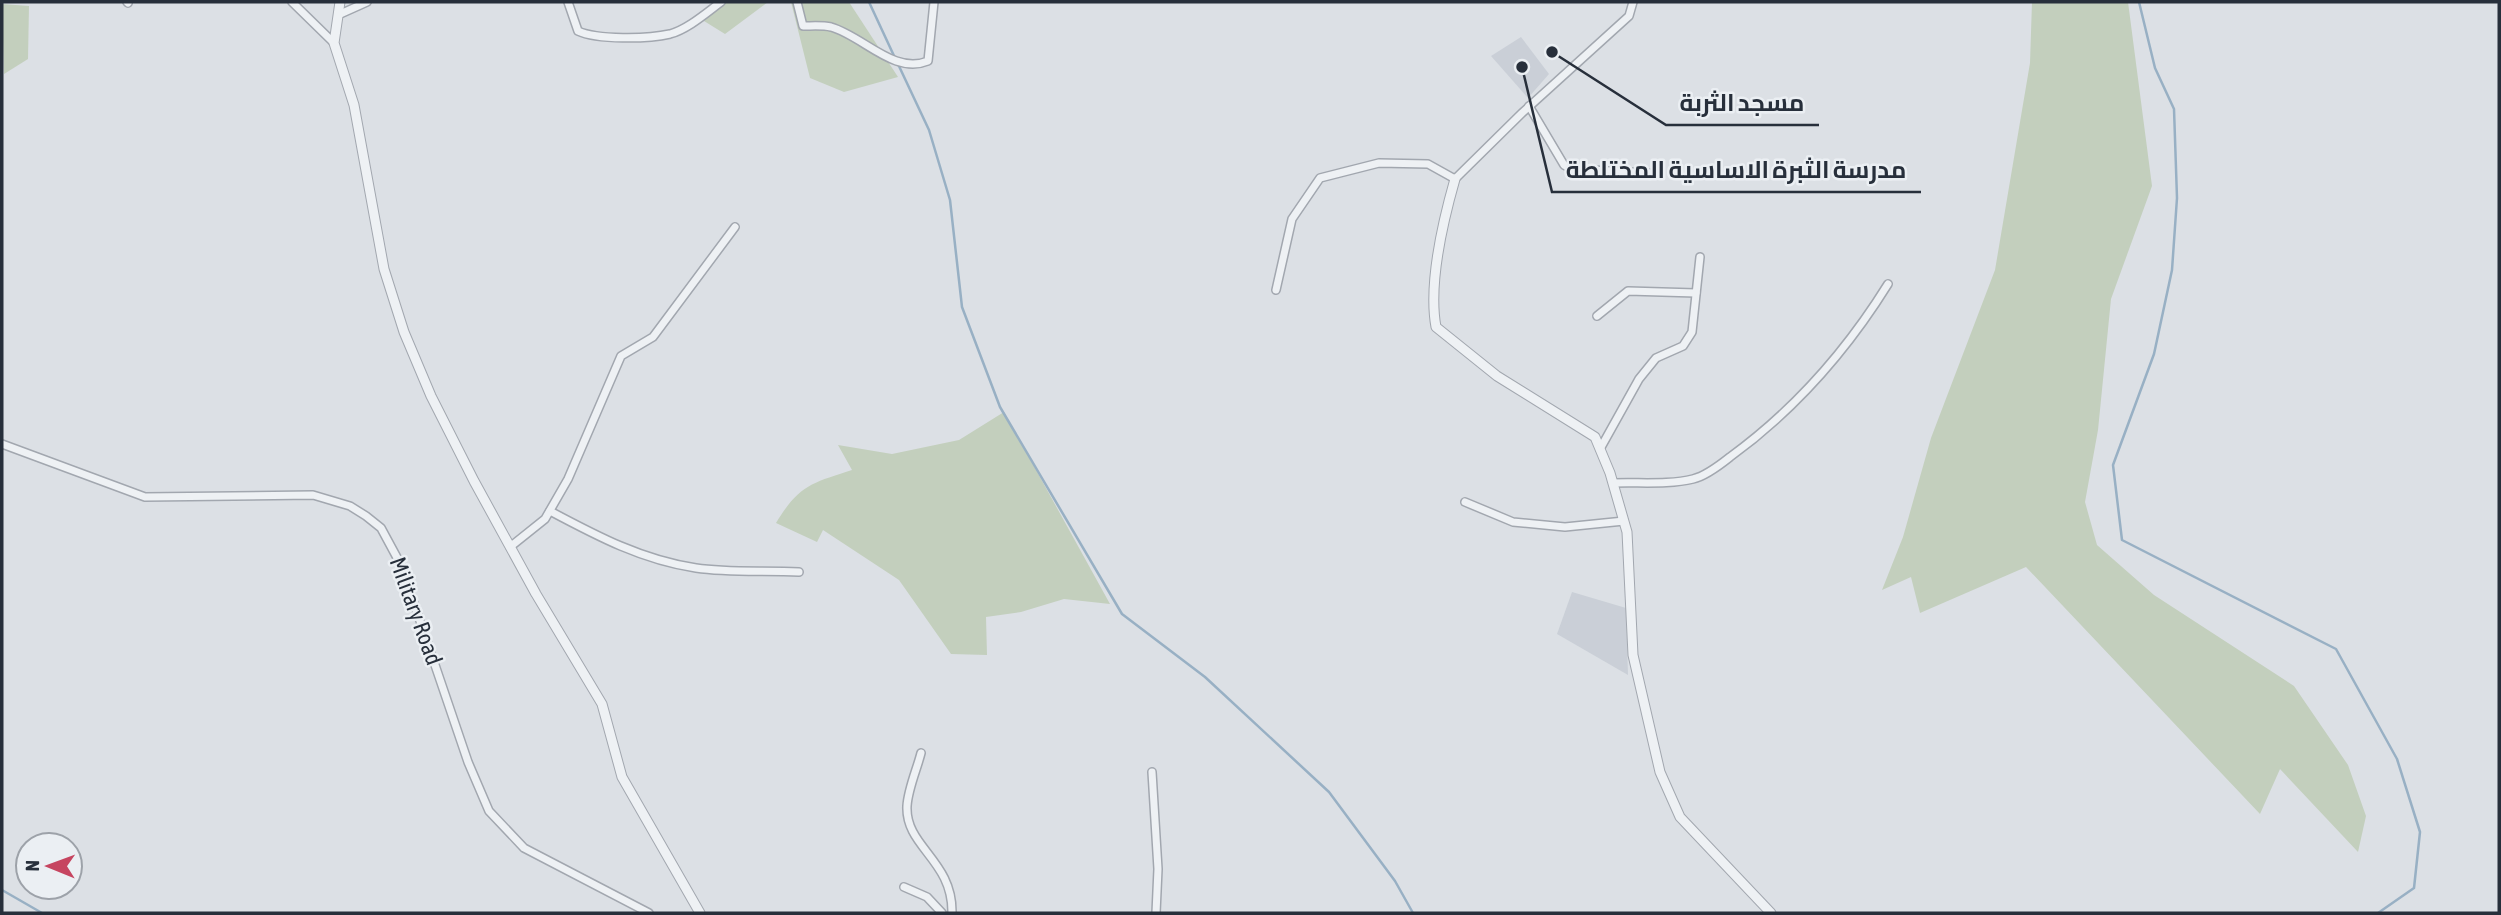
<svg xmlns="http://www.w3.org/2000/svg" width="2501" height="915" font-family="'Asap Condensed',Cairo,sans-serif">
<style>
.built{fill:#cacfd7}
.green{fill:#c3cfbd}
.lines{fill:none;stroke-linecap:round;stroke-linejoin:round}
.stream{stroke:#98b0c4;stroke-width:2.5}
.minor-casing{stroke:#a2a7af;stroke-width:10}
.tertiary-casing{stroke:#a2a7af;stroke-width:11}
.minor{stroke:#eef1f4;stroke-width:7}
.tertiary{stroke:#eef1f4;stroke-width:9}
.labels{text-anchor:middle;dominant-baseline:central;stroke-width:5;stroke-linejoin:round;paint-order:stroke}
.street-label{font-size:23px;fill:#272f3b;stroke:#ebeff3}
.leader{fill:none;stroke:#272f3b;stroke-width:2.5}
.callout-dot{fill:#272f3b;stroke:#ebeff3;stroke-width:2.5}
.callout-label{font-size:24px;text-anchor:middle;font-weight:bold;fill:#272f3b;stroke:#ebeff3;stroke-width:5;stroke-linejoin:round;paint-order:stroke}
</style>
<rect width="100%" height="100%" fill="#dce0e5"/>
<g class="built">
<path d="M1521 37 1549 74 1528 98 1491 56Z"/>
<path d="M1572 592 1626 608 1628 675 1557 634Z"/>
</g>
<g class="green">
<path d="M720 2H768L725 34 704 21Z"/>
<path d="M791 2H849L898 77 844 92 810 78Z"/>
<path d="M2032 2H2128L2152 186 2111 299 2098 430 2085 502 2097 545 2154 595 2294 686 2348 765 2366 816 2358 852 2280 769 2260 814 2026 567 1920 613 1911 577 1882 590 1903 537 1931 438 1995 270 2030 63Z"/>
<path d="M2 4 29 6 28 59 4 74Z"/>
<path d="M1004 412 1110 604 1064 599 1021 612 986 617 987 655 951 654 899 580 823 530 817 542 776 523C799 485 812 483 852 470L838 445 892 454 959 440Z"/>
</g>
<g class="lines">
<g class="stream">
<path d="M869 2 895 58"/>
<path d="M2139 2 2155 68 2174 109 2177 198 2172 270 2154 354 2113 465 2122 540 2336 649 2397 759 2420 832 2414 888 2378 913"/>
<path d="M898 64 929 130 950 200 962 307 1000 407 1122 614 1205 677 1329 792 1395 881 1413 913"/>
<path d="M2 890 42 913"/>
</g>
<g class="minor-casing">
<g id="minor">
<path d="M127 2 128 3"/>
<path d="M292 2 334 43"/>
<path d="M568 2 578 31C597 40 648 39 670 34 688 29 706 13 721 2"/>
<path d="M797 2 803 26C812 26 822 25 831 27 863 36 894 75 928 61L934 2"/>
<path d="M338 15 367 2"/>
<path d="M1529 106 1564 165 1572 169 1649 173"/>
<path d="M1276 290 1292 219 1320 178 1379 163 1428 164 1455 179 1522 113 1629 16 1633 2"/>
<path d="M1597 316 1628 291 1696 293"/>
<path d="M2 444 145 497 313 495 350 506 366 516 381 528 401 565 468 762 489 811 524 848 649 913"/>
<path d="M1600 449 1639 379 1656 358 1683 346 1692 332 1700 257"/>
<path d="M1613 483C1639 482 1669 485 1693 479 1706 476 1720 465 1730 457 1793 411 1847 350 1888 284"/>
<path d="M1465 502 1513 522 1565 527 1624 521"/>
<path d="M550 511C597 536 642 560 696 568 729 573 765 570 799 572"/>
<path d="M510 547 545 519 568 479 621 356 653 337 735 227"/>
<path d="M921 753C917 769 908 789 907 806 905 847 953 860 952 913"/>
<path d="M1152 772 1158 869 1156 913"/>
<path d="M904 887 927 897 942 913"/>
</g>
</g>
<g class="tertiary-casing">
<g id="tertiary">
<path d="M340 2 334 43 354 105 384 269 404 332 431 396 474 481 536 594 602 704 622 777 700 913"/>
<path d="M1455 179C1443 221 1428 283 1436 327L1497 376 1595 437 1610 473 1627 532 1633 655 1660 772 1680 817 1771 913"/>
</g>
</g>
<use href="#minor" class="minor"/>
<use href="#tertiary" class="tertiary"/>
</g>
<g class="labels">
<g class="street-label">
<text transform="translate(416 611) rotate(70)">Military Road</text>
</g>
</g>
<path class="leader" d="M1552 52L1666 125H1819M1522 67L1552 192H1921"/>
<g class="callout-dot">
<circle cx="1552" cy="52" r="7"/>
<circle cx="1522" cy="67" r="7"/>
</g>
<g class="callout-label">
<text x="1742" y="111">مسجد الثربة</text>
<text x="1736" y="178">مدرسة الثبرة الاساسية المختلطة</text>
</g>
<rect width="2501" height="915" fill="none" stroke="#272f3b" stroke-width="7"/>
<g transform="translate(49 866) rotate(271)"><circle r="33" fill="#ebeff3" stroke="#9da2a9" stroke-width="2"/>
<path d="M0-5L12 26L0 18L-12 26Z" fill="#c64560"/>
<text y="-10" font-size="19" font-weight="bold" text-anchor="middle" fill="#272f3b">N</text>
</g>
</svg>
